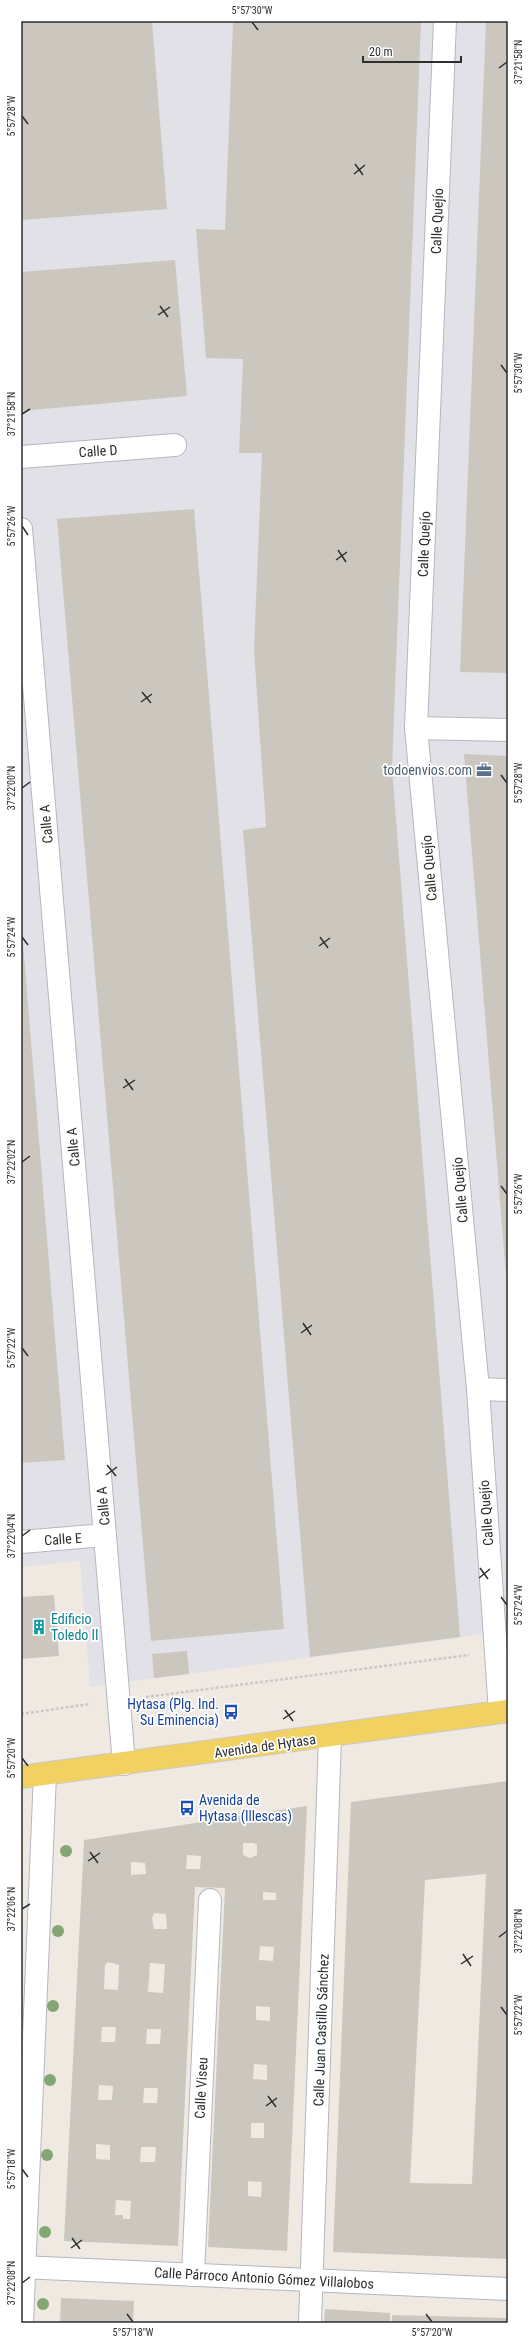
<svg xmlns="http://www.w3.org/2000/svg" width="529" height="2344" font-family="'Roboto Condensed',sans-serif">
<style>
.industrial{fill:#e3e1e8}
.building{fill:#cbc7bf;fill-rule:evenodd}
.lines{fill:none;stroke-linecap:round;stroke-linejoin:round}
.street-casing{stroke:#b4b7c1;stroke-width:24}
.primary-casing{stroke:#c9c9c9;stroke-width:24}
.path{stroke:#c9c9c9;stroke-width:2.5;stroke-dasharray:3 2;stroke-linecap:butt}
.street{stroke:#fff;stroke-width:22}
.primary{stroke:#f2d163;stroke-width:22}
.tree{fill:#84a574}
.ticks{fill:none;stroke:#2e2e2e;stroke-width:1.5}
.labels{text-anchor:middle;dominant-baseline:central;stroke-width:3.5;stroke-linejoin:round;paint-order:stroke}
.street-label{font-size:14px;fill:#2e2e2e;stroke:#fff}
.service-label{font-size:14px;fill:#4e5e75;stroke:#fff;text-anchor:end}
.culture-label{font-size:14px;fill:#0d838f;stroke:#fff;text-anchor:start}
.transit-label{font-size:14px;fill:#164399;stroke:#fff;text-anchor:end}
.neatline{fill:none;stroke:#2e2e2e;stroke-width:1.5}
.ticks-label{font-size:10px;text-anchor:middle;fill:#2e2e2e}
</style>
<rect width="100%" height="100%" fill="#efe9e1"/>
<path class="industrial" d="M21 21H508V1631L90 1687 80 1561 21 1567Z"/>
<g class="building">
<path d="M21 21H152L167 209 21 220Z"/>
<path d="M233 21H421L392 768 460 1637 310 1657 243 830 266 827 254 650 262 453H239L243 359 206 358 196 229 225 230Z"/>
<path d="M486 21H508V673L460 672Z"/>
<path d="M175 260 187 396 21 411V272Z"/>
<path d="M194 509 284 1629 151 1641 57 519Z"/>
<path d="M464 754 508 756V1288H507Z"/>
<path d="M21 918 65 1460 21 1463Z"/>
<path d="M54 1595 59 1656 21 1659V1597Z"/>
<path d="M187 1651 189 1674 154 1678 152 1654Z"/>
<path d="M508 1781V2259L333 2252 351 1802ZM486 1874 472 2184 410 2183 425 1880Z"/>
<path d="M307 1806 287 2251 208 2247 225 1888 195 1887 178 2246 64 2241 84 1840ZM243 1843H254L257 1845V1855L250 1858 243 1855ZM187 1855 201 1856 200 1869H186ZM131 1862 145 1863 146 1874 131 1875ZM263 1892 276 1893V1900H263ZM154 1913 166 1914 167 1929H154L152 1918ZM260 1946 274 1947 273 1961 259 1960ZM108 1962 119 1965 118 1990 104 1989 105 1965ZM150 1963 165 1964 163 1993 148 1992ZM256 2006 270 2007V2021L256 2020ZM102 2027H116L115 2042H101ZM147 2029H161L160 2044H146ZM254 2064 267 2065V2080L253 2079ZM99 2085 113 2086 112 2100H98ZM144 2088H158L157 2103H143ZM251 2123H264V2138H251ZM96 2144 110 2145V2160L96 2159ZM141 2147H156L155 2162H140ZM248 2181 262 2182 261 2197 248 2196ZM116 2200 131 2201 130 2219H123V2215H115Z"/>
<path d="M61 2298 134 2301 133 2323H60Z"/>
<path d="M325 2309 390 2313V2323H324Z"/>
<path d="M392 2315 508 2318V2323H392Z"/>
</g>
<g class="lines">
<g class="street-casing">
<g id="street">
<path d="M445 21 416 728 478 1389 500 1712"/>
<path d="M21 457 175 445"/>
<path d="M21 529 124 1764"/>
<path d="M416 728 508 730"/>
<path d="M478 1389 508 1390"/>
<path d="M21 1542 105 1535"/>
<path d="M21 2267 508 2289"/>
<path d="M193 2275 210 1900"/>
<path d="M22 2323 45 1774"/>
<path d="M310 2323 330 1737"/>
</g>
</g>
<g class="primary-casing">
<path id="primary" d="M21 1777 508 1711"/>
</g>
<g class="path">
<path d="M146 1697 469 1655"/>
<path d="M21 1714 90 1704"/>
</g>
<use href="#street" class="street"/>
<use href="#primary" class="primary"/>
</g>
<g class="tree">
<circle cx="66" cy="1851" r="6"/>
<circle cx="58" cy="1931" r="6"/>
<circle cx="53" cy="2006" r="6"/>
<circle cx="50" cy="2080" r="6"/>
<circle cx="47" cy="2155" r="6"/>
<circle cx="45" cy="2232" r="6"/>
<circle cx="43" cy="2304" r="6"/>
</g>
<path class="ticks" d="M252 22 258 30M499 68 507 62M22 116 28 124M355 164 363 175M354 174 365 165M160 306 168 317M158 315 170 307M501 365 507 373M22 414 30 409M22 526 28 535M338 550 346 562M336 560 347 552M142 692 151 703M141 702 152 694M501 775 507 783M22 788 30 782M22 937 28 945M320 937 328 948M319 946 330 938M125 1079 133 1090M123 1088 135 1080M22 1162 30 1156M501 1186 507 1194M303 1323 311 1335M301 1333 312 1325M22 1348 28 1356M107 1465 116 1476M106 1475 117 1467M22 1536 30 1530M480 1568 488 1579M479 1578 490 1569M501 1597 507 1605M285 1710 293 1721M283 1719 295 1711M22 1758 28 1766M90 1852 98 1863M88 1861 100 1853M22 1909 30 1904M499 1937 507 1931M463 1954 471 1966M461 1964 473 1956M501 2007 507 2015M268 2096 276 2107M266 2106 277 2098M22 2169 28 2177M72 2238 80 2249M71 2248 82 2240M22 2283 30 2277M127 2314 133 2322M426 2314 432 2322"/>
<defs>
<g id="office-bare" transform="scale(1.2)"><path d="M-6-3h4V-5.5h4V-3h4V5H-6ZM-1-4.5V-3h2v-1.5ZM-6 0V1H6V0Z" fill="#5c6f8a" stroke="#fff" stroke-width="2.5" paint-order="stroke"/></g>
<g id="building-bare" transform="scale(1.2)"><path d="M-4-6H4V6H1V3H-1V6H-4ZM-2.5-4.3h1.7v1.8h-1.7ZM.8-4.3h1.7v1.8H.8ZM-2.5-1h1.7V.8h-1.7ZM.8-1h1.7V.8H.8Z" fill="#0f9aa8" stroke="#fff" stroke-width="2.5" paint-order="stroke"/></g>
<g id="bus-bare" transform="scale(1.2)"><path d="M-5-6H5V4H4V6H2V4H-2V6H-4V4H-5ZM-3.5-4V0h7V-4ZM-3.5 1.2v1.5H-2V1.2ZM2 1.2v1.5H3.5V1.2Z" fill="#1a4fb4" stroke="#fff" stroke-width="2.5" paint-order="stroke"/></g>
</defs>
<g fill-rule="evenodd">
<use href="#office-bare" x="484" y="770"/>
<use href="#building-bare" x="39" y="1627"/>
<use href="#bus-bare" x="231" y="1712"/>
<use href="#bus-bare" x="187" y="1808"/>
</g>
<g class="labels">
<g class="street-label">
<text transform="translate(437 221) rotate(-88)">Calle Quejío</text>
<text transform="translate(98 451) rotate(-4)">Calle D</text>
<text transform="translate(424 544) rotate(-88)">Calle Quejío</text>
<text transform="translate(46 824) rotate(-95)">Calle A</text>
<text transform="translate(429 868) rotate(-95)">Calle Quejío</text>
<text transform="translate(73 1147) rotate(-95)">Calle A</text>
<text transform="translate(460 1190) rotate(-95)">Calle Quejío</text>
<text transform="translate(103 1506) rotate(-95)">Calle A</text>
<text transform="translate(486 1513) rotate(-94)">Calle Quejío</text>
<text transform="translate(63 1539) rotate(-4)">Calle E</text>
<text transform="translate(265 1746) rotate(-8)">Avenida de Hytasa</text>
<text transform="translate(321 2030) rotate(-88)">Calle Juan Castillo Sánchez</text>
<text transform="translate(201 2088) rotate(-87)">Calle Viseu</text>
<text transform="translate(264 2278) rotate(3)">Calle Párroco Antonio Gómez Villalobos</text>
</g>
<g class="service-label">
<text x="472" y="770">todoenvios.com</text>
</g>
<g class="culture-label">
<text x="51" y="1619">Edificio<tspan x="51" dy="16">Toledo II</tspan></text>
</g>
<g class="transit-label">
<text x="219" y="1704">Hytasa (Plg. Ind.<tspan x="219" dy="16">Su Eminencia)</tspan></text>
<text x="199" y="1800" text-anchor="start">Avenida de<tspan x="199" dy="16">Hytasa (Illescas)</tspan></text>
</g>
</g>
<rect width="529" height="2344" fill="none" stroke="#ffffff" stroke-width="44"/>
<path d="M363 56v6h98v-6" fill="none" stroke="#2e2e2e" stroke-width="2"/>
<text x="369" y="56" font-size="12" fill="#2e2e2e" stroke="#ffffff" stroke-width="3" paint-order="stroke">20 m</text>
<rect x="22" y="22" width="485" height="2300" class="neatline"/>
<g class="ticks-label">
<text x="252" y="14">5°57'30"W</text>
<text transform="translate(518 62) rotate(-90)" y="4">37°21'58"N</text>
<text transform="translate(11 116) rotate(-90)" y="4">5°57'28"W</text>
<text transform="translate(518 373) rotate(-90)" y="4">5°57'30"W</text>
<text transform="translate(11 414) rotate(-90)" y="4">37°21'58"N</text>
<text transform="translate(11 526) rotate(-90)" y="4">5°57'26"W</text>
<text transform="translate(518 783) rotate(-90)" y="4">5°57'28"W</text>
<text transform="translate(11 788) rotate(-90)" y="4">37°22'00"N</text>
<text transform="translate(11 937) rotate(-90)" y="4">5°57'24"W</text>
<text transform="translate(11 1162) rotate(-90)" y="4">37°22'02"N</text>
<text transform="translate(518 1194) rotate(-90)" y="4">5°57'26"W</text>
<text transform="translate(11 1348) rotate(-90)" y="4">5°57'22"W</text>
<text transform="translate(11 1536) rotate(-90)" y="4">37°22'04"N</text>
<text transform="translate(518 1605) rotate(-90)" y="4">5°57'24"W</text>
<text transform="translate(11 1758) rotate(-90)" y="4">5°57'20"W</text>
<text transform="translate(11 1909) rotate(-90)" y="4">37°22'06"N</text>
<text transform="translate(518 1931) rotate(-90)" y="4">37°22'08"N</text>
<text transform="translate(518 2015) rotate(-90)" y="4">5°57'22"W</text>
<text transform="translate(11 2169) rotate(-90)" y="4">5°57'18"W</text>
<text transform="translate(11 2283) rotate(-90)" y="4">37°22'08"N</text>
<text x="133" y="2336">5°57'18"W</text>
<text x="432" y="2336">5°57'20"W</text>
</g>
</svg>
